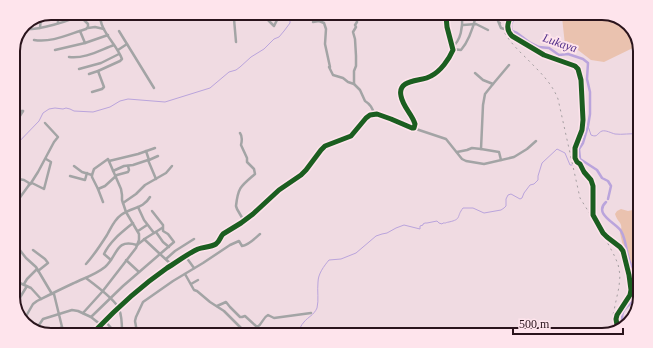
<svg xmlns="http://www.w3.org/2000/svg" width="653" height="348" font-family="Georgia,serif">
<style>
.green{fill:#eac2af}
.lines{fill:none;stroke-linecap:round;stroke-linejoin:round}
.stream{stroke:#baa4dc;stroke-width:1}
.river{stroke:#baa4dc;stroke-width:2.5}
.minor-tunnel{stroke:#c8b3ba;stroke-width:2.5;stroke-dasharray:2.5 1;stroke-linecap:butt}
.minor{stroke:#a3a4a5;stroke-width:2.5}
.rail{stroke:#a49ea1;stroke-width:1;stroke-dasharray:2 4;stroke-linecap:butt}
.cycleway-casing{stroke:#fee4ec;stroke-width:8}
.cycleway{stroke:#1b5e20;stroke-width:5}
.labels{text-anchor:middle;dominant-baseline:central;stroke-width:4;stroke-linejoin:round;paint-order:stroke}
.water-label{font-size:12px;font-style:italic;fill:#53308b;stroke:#fee4ec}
.rim{fill:none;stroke:#2a141c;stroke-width:2}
</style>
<rect width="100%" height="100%" fill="#f0dbe2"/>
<g class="green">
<path d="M562 17H619L634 30 639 45 604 62 591 60 578 50 565 45Z"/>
<path d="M621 209 628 211 638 209 636 307 632 303 633 293 631 282 620 233C624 222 618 224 615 214L617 211Z"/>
</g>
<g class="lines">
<g class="stream">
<path d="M588 126 591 135C598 138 597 133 602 131 606 130 611 133 615 134 622 135 631 133 639 134"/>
<path d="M13 148 39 121 43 113 49 109 55 108 63 109 66 108 70 109 74 111 93 112 110 107 120 101 128 99 165 102 210 88 229 72 236 70 240 67 251 57 264 49 274 39 279 37 284 31 290 23V19L291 15"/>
<path d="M297 333C300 329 301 325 304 322 308 317 314 315 317 308 319 300 317 291 318 282 318 274 324 266 329 260L341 259 356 253 376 236 382 234 387 233 396 228 404 225 420 229V226L423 225V224L425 223H427L437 221 439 223 442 224 443 223C449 223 443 223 449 222 462 219 456 217 463 208H473L484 213 501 210 504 208 506 206V199L508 195 511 194 520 199 522 198 524 193 530 185 534 184 538 180V176L542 163 557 149C560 150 562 152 565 153L570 165H572"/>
</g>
<g class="river">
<path d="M515 16 511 24V28L512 31 517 33 529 42 539 47 549 48 559 55 568 54 583 59 588 63 587 79 590 92V114L588 126 583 143 579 149 580 159 597 170 602 178 608 181 611 186 608 199"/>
<path d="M606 202C593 214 616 223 621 231 627 241 626 255 631 265 633 268 635 271 637 273"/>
<path d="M624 327C619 311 624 309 636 299"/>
</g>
<path class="minor-tunnel" d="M95 331C116 309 141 286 167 268 177 262 187 254 198 249 204 247 211 247 216 244 220 241 220 237 223 234L241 223 253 214 279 190 301 175 306 170 321 150 325 146 351 136 366 118 370 115 377 114 391 119 412 128H414L415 124C412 114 403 107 401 96 397 78 422 82 431 76 441 71 449 59 453 50L447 27 446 16"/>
<g class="minor">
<path d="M58 13V23"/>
<path d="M218 14H223"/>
<path d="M232 14 234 19 236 42"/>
<path d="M242 14 254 18H266L274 26 278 18 279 15"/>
<path d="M490 16 496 18"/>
<path d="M496 16 501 28 508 30"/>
<path d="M511 16C507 24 506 30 512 36L544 55 575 66 578 69 581 80 583 120 582 130 575 148V158L577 162 580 164 584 172 591 180 593 186V215L603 233 607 237 620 247 623 251 629 275 631 290 630 295 617 315 616 319 618 331"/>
<path d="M446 17 454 16"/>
<path d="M72 19 73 13"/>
<path d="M313 22 319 21 324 23 326 29 325 44 330 67H329L333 75 343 78 348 82 354 84 360 90 365 101C370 104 373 109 374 114"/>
<path d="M463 25 476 24 488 30"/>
<path d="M40 28 41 17"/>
<path d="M88 28 95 27 104 29"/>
<path d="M22 29C36 31 72 21 84 13"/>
<path d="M23 29 24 24"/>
<path d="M80 31 85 43"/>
<path d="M119 31 154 88"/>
<path d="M34 40C52 43 69 34 86 29L88 27V24L80 16"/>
<path d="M452 47C461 41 463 26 462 16"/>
<path d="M452 49 461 50C469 41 473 28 476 16"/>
<path d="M55 50 85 43 108 35"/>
<path d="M118 50 127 44"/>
<path d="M69 57C85 59 100 50 114 45"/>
<path d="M79 69 101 63 119 54"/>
<path d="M475 73 483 80 493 84 485 94 483 105 481 149 499 152 501 160"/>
<path d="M89 74 98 71 120 61 122 59C116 43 99 31 100 13"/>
<path d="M354 84V71L356 66V56L355 39 353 32 356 27 355 25 357 22 356 15"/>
<path d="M493 84 509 65"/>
<path d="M92 92 102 89 104 87 98 71"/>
<path d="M13 117 18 111H23"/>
<path d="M13 122 18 119 23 111"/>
<path d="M413 128 446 139 462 159 466 161 484 164 514 157 527 149 536 141"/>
<path d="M240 133C243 137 242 141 241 145L247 158V162L254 169 255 174C241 186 238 187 236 206L237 209 244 221"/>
<path d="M146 151 149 160 158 156"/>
<path d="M457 152 467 150 472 148 481 149"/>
<path d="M109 161 138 154 155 148"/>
<path d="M74 166 82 172 92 175"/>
<path d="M13 170H14V178"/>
<path d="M113 171 124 166 133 165 148 160 156 179"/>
<path d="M70 176 85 180 87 173"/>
<path d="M13 178 24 180 29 183V185L32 183 44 189 51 162 46 159"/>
<path d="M31 183 38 172 54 142 58 137 45 123"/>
<path d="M98 189 105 186 117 175 128 172 129 170 128 166"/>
<path d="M123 203 136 194 145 185 166 173 172 166"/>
<path d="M13 207 29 185"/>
<path d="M138 207 144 220 154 233"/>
<path d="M138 231 147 225"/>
<path d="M156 232 163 242 169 247"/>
<path d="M13 239 19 249 26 258 36 267 52 294"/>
<path d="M144 239 160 254 174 242 168 234 163 231V225L152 211"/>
<path d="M137 245 146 238 162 228"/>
<path d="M33 250 45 259 48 263 38 271"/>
<path d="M13 255 19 249"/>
<path d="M186 257 194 268"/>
<path d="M166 259 175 251 194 239"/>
<path d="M111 260 104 254C110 241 122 232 133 223"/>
<path d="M126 260 139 272"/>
<path d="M86 264C94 255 100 246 107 235 111 228 114 220 121 215 132 207 143 209 150 197"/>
<path d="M185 274 194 290 197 291 210 302 224 311 241 328"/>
<path d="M86 278C94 284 116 300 119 309 122 316 122 325 122 332"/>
<path d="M13 280 31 288 41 299"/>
<path d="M24 284 27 279 37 269"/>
<path d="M191 284 198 280"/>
<path d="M54 294 63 331"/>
<path d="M16 304 27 286"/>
<path d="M217 306 226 302 230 307 240 317H242L245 316 257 327C263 324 262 318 268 315L274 318 311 313"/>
<path d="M83 313 102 292 136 248 139 240V234L126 212 122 200V195L121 189 108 159 94 169 92 175V177L98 189 103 202"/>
<path d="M91 317 123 286 160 254 172 265"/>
<path d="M25 318 33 304 37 301C49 295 61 289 74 283 84 278 95 275 105 267 118 256 115 238 137 245"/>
<path d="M105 321 112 329 113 332"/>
<path d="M35 331 43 319 72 310 78 311 91 317 101 325"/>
<path d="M57 331 60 328 62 327"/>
<path d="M137 332 135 321 136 317 143 302 173 281 203 263 230 245 239 241 242 246C249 245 254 239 260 234"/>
</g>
<path class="rail" d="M499 16C502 38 520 51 534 66 544 76 553 86 558 99L580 198 605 238 614 255 618 264 620 275 619 287 613 315V322L614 332"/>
<g class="cycleway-casing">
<g id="cycleway">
<path d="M511 16C507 24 506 30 512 36L544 55 575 66 578 69 581 80 583 120 582 130 575 148V158L577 162 580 164 584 172 591 180 593 186V215L603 233 607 237 620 247 623 251 629 275 631 290 630 295 617 315 616 319 618 331"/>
<path d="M95 331C116 309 141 286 167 268 177 262 187 254 198 249 204 247 211 247 216 244 220 241 220 237 223 234L241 223 253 214 279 190 301 175 306 170 321 150 325 146 351 136 366 118 370 115 377 114 391 119 412 128H414L415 124C412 114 403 107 401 96 397 78 422 82 431 76 441 71 449 59 453 50L447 27 446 16"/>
</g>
</g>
<use href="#cycleway" class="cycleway"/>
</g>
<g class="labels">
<g class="water-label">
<text transform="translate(560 43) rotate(19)">Lukaya</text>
</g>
</g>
<path d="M0 0H653V348H0ZM51 20H602A31 31 0 0 1 633 51V297A31 31 0 0 1 602 328H51A31 31 0 0 1 20 297V51A31 31 0 0 1 51 20Z" fill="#fee4ec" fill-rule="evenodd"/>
<path class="rim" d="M51 20H602A31 31 0 0 1 633 51V297A31 31 0 0 1 602 328H51A31 31 0 0 1 20 297V51A31 31 0 0 1 51 20Z"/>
<path d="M513 328v6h110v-6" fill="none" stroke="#2a141c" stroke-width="2"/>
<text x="519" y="328" font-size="12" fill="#2a141c" stroke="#fee4ec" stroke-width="3" paint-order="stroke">500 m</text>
</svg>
